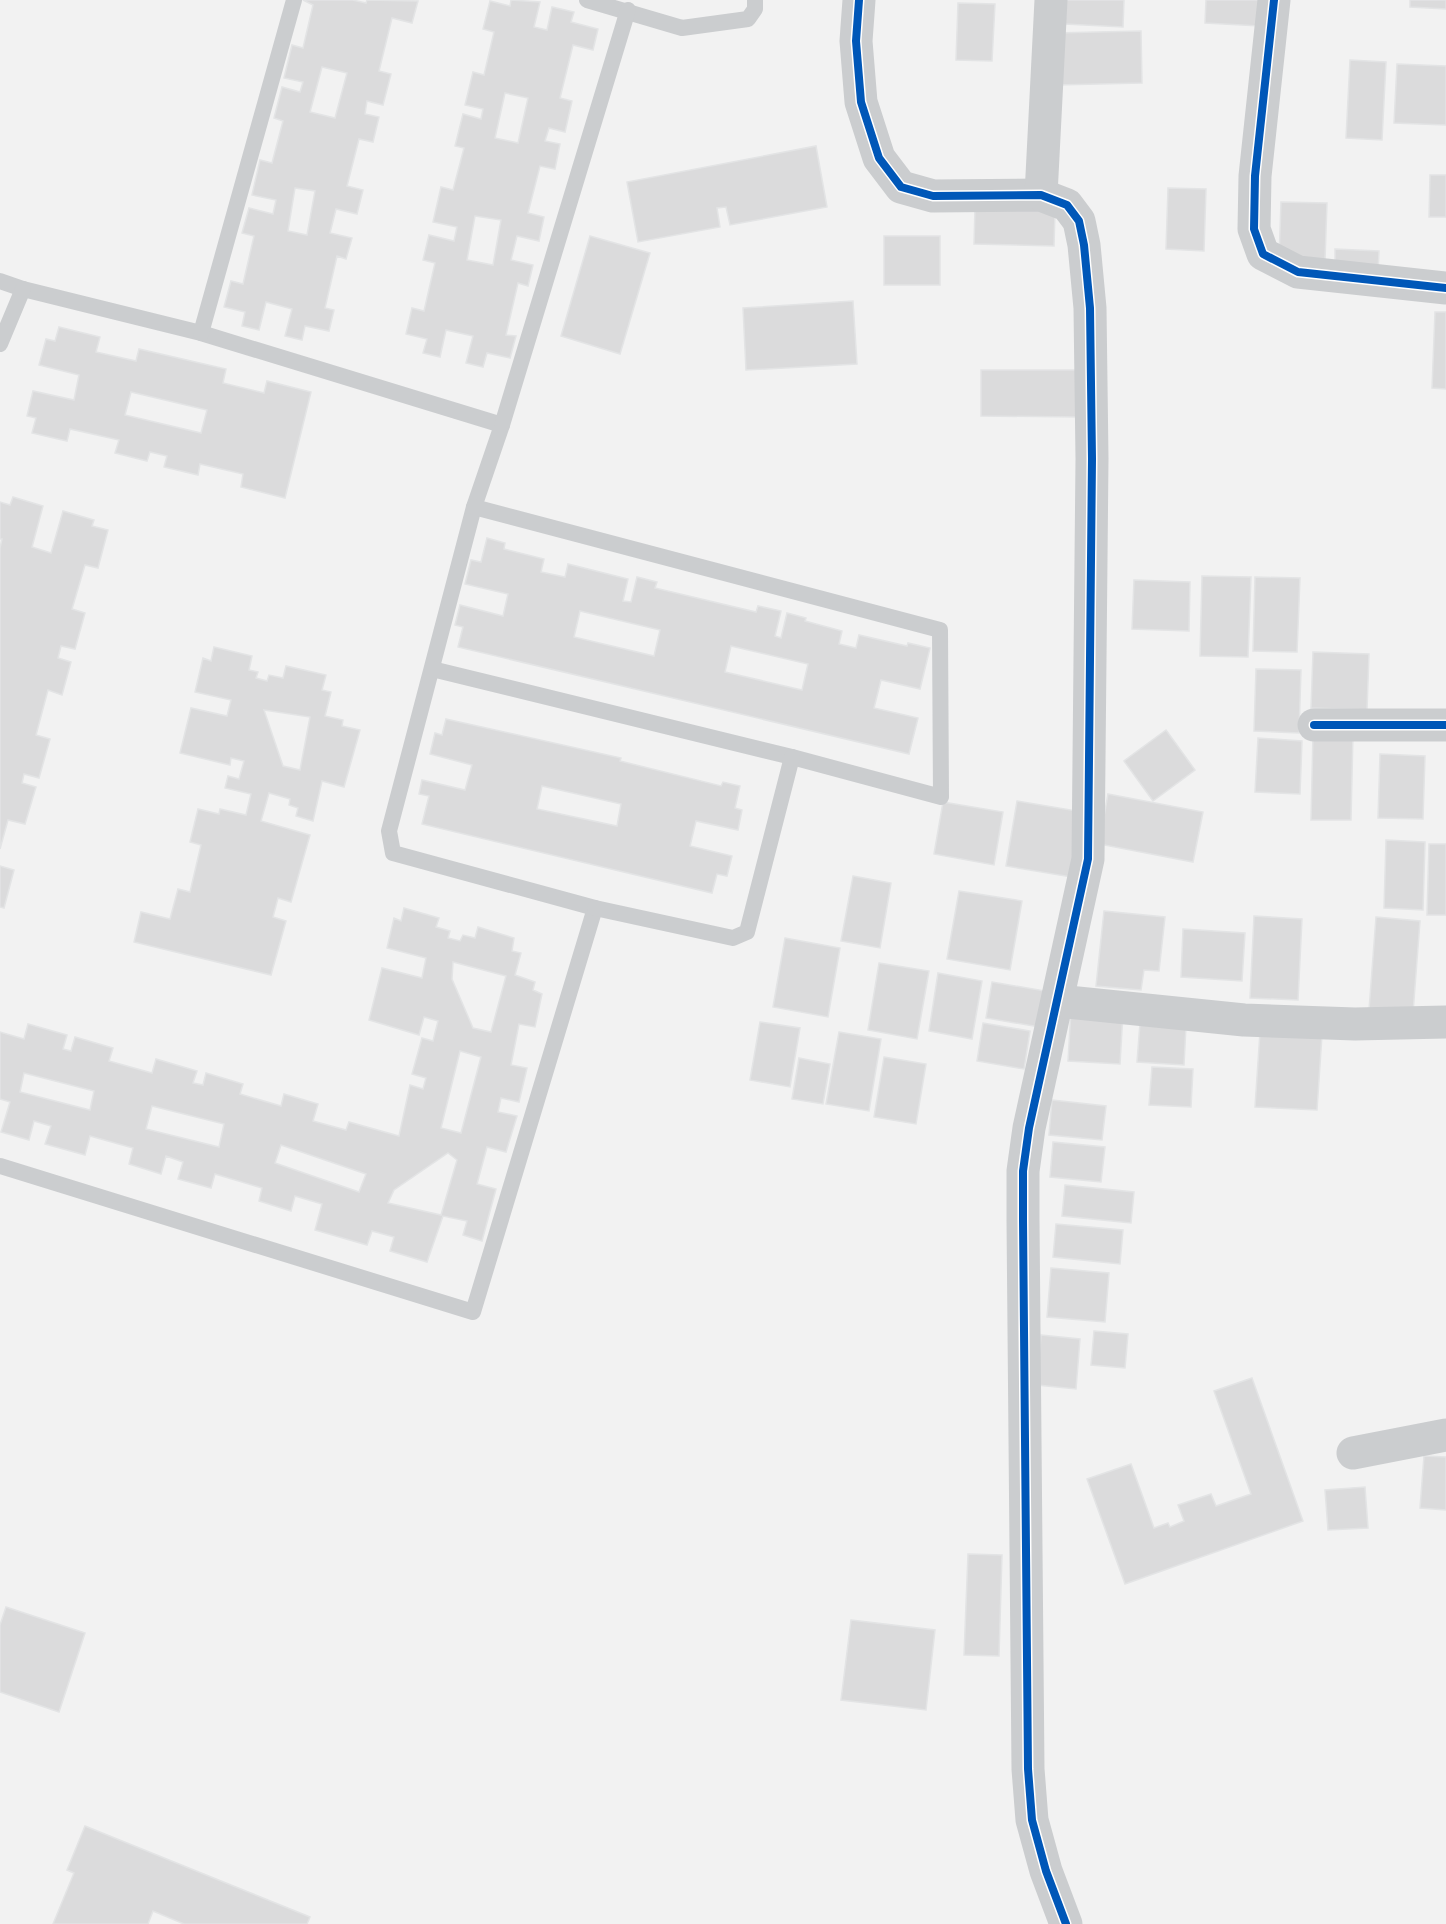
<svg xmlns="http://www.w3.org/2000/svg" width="1446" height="1924" font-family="Overpass,sans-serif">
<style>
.building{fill:#dbdbdc;stroke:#e3e4e5;stroke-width:1.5;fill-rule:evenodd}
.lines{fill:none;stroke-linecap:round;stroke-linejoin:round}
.service{stroke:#cbcdcf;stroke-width:16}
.minor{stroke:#cbcdcf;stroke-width:33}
.cycleway-casing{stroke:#fff;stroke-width:11}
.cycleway{stroke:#0057b8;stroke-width:8}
</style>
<rect width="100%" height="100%" fill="#f2f2f2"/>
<g class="building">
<path d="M303 0H353L366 3 367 0 418 1 412 23 392 18 379 71 391 74 383 105 367 101 365 114 379 117 373 142 359 139 347 186 363 190 357 214 336 209 330 233 352 238 346 259 337 256 325 308 334 310 329 331 305 326 302 340 285 336 292 309 266 302 259 330 242 326 245 312 224 307 231 281 243 284 254 236 242 233 249 208 273 214 276 200 252 195 260 160 272 163 283 121 274 118 282 87 300 92 303 82 284 78 292 45 303 48 313 5ZM322 67 347 73 335 118 310 112ZM295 188 315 191 307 235 288 231Z"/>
<path d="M511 0 540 2 534 27 547 30 552 7 574 12 571 22 598 29 593 50 573 45 560 98 572 101 565 132 549 128 545 141 560 144 555 169 540 166 528 213 544 217 539 241 517 236 511 260 533 265 528 286 518 283 506 335 516 336 510 358 487 353 483 367 466 363 473 336 446 330 440 357 423 353 427 339 406 334 412 308 424 311 435 263 423 260 429 235 454 241 457 227 433 222 441 187 453 190 464 148 455 146 463 114 481 119 483 109 465 105 473 72 484 75 494 32 483 29 490 1 510 6ZM505 93 528 98 518 143 495 138ZM475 216 501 220 493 265 467 260Z"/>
<path d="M1066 0H1124L1123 27 1065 24Z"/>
<path d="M1206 0H1261L1260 26 1205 23Z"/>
<path d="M1410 0H1446V9L1410 7Z"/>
<path d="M958 3 995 4 992 61 956 60Z"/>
<path d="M1141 31 1142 83 1056 85 1054 33Z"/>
<path d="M1350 60 1386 62 1382 140 1346 138Z"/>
<path d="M1397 64 1446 66V125L1394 123Z"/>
<path d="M816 146 827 207 730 225 726 207 717 208 720 227 638 242 627 182Z"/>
<path d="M1430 175H1446V217H1429Z"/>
<path d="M1168 188 1206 189 1204 251 1166 249Z"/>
<path d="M1281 202 1327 203 1325 260 1279 259Z"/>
<path d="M975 208 1055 211 1054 246 974 244Z"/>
<path d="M590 236 650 253 620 354 561 336Z"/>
<rect x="884" y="236" width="56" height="49"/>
<path d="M1335 249 1379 251 1378 274 1335 273Z"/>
<path d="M853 301 857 364 746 370 743 308Z"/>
<path d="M1435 312H1446V389L1432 388Z"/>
<path d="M59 327 100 337 96 352 136 361 139 349 226 369 223 383 264 393 267 381 311 392 285 498 241 487 243 474 200 464 198 475 164 467 167 456 150 452 147 461 115 453 119 440 70 429 67 441 32 433 36 418 27 416 33 391 74 400 79 375 39 365 46 339 55 341ZM131 392 207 410 201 433 125 415Z"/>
<path d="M981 370H1079L1078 417 981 416Z"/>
<path d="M13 497 43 506 32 547 51 553 63 511 94 520 92 526 108 530 98 568 85 565 72 609 85 613 75 649 61 646 58 658 71 662 62 695 48 690 36 735 50 739 39 778 24 774 22 783 36 787 25 824 8 820 0 849V548L2 539H0V502L10 505Z"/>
<path d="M487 538 505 543 504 549 544 559 541 572 565 577 568 564 628 579 623 601 631 602 637 577 657 582 655 588 756 612 758 606 781 611 775 636 781 638 787 613 806 618 805 621 842 631 839 644 856 648 859 635 907 646 908 643 930 648 920 689 881 680 874 708 918 718 909 754 458 647 463 627 455 625 460 605 503 616 508 594 465 584 471 560 481 562ZM580 611 660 630 654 656 574 637ZM731 646 808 664 802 690 725 672Z"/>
<path d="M1202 576 1251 577 1248 657 1200 656Z"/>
<path d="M1255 577 1300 578 1297 652 1253 651Z"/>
<path d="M1134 580 1190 582 1189 631 1132 629Z"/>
<path d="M214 647 252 656 249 670 258 672 256 678 267 681 269 675 283 678 286 666 326 675 322 690 331 692 325 716 343 720 342 726 360 730 344 787 322 781 313 821 296 816 298 808 289 805 290 799 269 793 261 821 310 835 291 902 278 898 273 917 286 921 271 975 134 942 141 912 170 919 178 889 190 892 201 845 190 842 198 809 219 814 220 809 246 815 251 794 225 788 228 776 239 779 244 761 231 758 230 765 180 753 191 708 227 716 231 700 195 692 203 658 211 661ZM264 710 310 717 300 770 283 766Z"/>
<path d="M1313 652 1369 654 1367 710 1311 708Z"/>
<path d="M1256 669 1301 670 1299 733 1254 731Z"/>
<path d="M446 719 621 758 620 761 721 786 723 782 740 786 735 808 742 810 738 830 696 821 690 846 732 856 727 876 717 874 712 893 422 824 429 796 419 794 422 780 465 790 472 765 430 754 435 733 442 735ZM542 786 621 804 617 826 537 809Z"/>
<path d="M1166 730 1195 770 1153 801 1124 761Z"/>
<path d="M1313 733 1353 734 1351 820H1311Z"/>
<path d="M1258 738 1302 741 1300 794 1255 792Z"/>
<path d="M1380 754 1425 756 1423 819 1378 818Z"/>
<path d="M1108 794 1203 812 1193 862 1099 844Z"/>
<path d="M1017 801 1083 812 1071 877 1006 866Z"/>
<path d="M943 802 1003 812 994 865 934 854Z"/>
<path d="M1386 840 1425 842 1423 910 1384 908Z"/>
<path d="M1429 844H1446V915H1427Z"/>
<path d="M0 866 14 870 4 908 0 907Z"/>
<path d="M853 876 891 883 880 948 841 941Z"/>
<path d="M959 891 1022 901 1010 970 947 959Z"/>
<path d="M404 908 439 918 436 927 450 931 448 938 460 941 463 935 475 938 478 927 514 938 512 951 521 953 515 975 535 982 533 990 542 994 535 1027 519 1024 511 1065 527 1068 519 1102 501 1098 498 1112 517 1116 506 1152 487 1147 477 1184 496 1189 482 1241 463 1235 467 1221 443 1216 427 1262 390 1251 394 1237 372 1231 367 1245 315 1230 322 1204 295 1196 291 1211 259 1201 262 1188 215 1174 211 1188 178 1179 183 1162 166 1156 161 1174 129 1164 133 1148 90 1136 85 1155 45 1144 51 1126 34 1121 29 1140 1 1132 10 1102 0 1099V1032L24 1039 28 1024 67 1035 63 1049 71 1051 75 1037 113 1048 109 1061 152 1073 156 1059 197 1071 193 1083 203 1085 206 1073 243 1084 240 1094 281 1106 284 1094 318 1104 313 1121 346 1130 349 1122 399 1136 410 1085 423 1089 426 1078 412 1074 422 1038 433 1041 438 1021 424 1017 419 1035 369 1020 382 968 422 978 426 958 387 948 394 918 401 921ZM453 962 506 976 491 1032 473 1028 452 979ZM460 1051 481 1057 461 1133 441 1128ZM24 1073 94 1091 90 1110 20 1092ZM152 1106 224 1124 219 1147 146 1129ZM281 1145 366 1174 359 1192 275 1163ZM448 1153 457 1160 441 1215 388 1203 394 1190Z"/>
<path d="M1104 911 1165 917 1159 971 1144 970 1141 990 1096 986Z"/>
<path d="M1254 916 1302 919 1298 1000 1250 998Z"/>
<path d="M1376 917 1420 921 1413 1013 1369 1010Z"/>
<path d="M1183 929 1245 933 1242 981 1181 977Z"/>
<path d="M785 938 840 948 828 1017 773 1007Z"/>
<path d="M879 963 929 971 917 1039 868 1030Z"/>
<path d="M938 973 982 981 972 1039 929 1031Z"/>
<path d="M992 982 1051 992 1045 1028 986 1018Z"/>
<path d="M1071 1010 1123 1013 1120 1064 1068 1061Z"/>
<path d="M760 1022 800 1028 790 1087 750 1080Z"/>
<path d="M983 1023 1030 1031 1024 1069 977 1061Z"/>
<path d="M1140 1023 1186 1026 1184 1065 1137 1062Z"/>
<path d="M839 1032 881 1039 869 1111 826 1104Z"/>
<path d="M1260 1032 1322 1035 1317 1110 1255 1107Z"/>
<path d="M884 1057 926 1064 916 1124 874 1117Z"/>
<path d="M799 1058 830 1064 823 1104 792 1099Z"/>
<path d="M1152 1067 1193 1069 1191 1107 1149 1105Z"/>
<path d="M1052 1100 1106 1106 1102 1140 1049 1135Z"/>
<path d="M1053 1142 1105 1147 1101 1182 1050 1177Z"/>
<path d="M1065 1185 1134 1192 1131 1223 1062 1216Z"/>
<path d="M1056 1224 1123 1230 1120 1264 1053 1257Z"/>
<path d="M1051 1268 1109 1273 1105 1322 1047 1317Z"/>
<path d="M1094 1331 1128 1334 1125 1368 1091 1365Z"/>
<path d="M1041 1335 1080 1339 1076 1389 1037 1385Z"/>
<path d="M1252 1378 1303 1521 1125 1584 1087 1479 1131 1464 1154 1528 1168 1523 1170 1527 1184 1521 1178 1505 1211 1494 1216 1506 1251 1494 1214 1391Z"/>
<path d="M1424 1456 1446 1457V1510L1420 1508Z"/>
<path d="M1365 1487 1368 1528 1328 1530 1325 1490Z"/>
<path d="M968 1554 1002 1555 999 1656 964 1655Z"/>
<path d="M6 1607 85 1633 59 1712 0 1692V1625Z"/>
<path d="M851 1620 935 1630 926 1710 841 1700Z"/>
<path d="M85 1826 310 1917 307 1924H184L153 1911 148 1924H53L74 1873 67 1870Z"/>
</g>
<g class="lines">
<g class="service">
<path d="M587 0 682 28 748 19 755 9V0"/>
<path d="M0 281 23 289 201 333 502 425 474 507 389 831 393 853 595 908 473 1312 0 1166"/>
<path d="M201 333 294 0"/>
<path d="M0 344 23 289"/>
<path d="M502 425 628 10"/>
<path d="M432 669 792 757 941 797 940 630 474 507"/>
<path d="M595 908 733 938 747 932 792 757"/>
</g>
<g class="minor">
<path d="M859 0 856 41 861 102 879 158 901 187 933 196 1041 195 1067 205 1079 221 1084 245 1090 308 1092 459 1088 859 1029 1128 1023 1171V1220L1028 1769 1032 1820 1046 1871 1066 1924"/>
<path d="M1274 0 1255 176 1254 229 1263 254 1298 272 1446 288"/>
<path d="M1041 195 1051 0"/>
<path d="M1314 725H1446"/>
<path d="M1058 1001 1244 1020 1355 1024 1446 1022"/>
<path d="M1353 1453 1446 1435"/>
</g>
<g class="cycleway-casing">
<g id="cycleway">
<path d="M859 0 856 41 861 102 879 158 901 187 933 196 1041 195 1067 205 1079 221 1084 245 1090 308 1092 459 1088 859 1029 1128 1023 1171V1220L1028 1769 1032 1820 1046 1871 1066 1924"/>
<path d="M1274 0 1255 176 1254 229 1263 254 1298 272 1446 288"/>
<path d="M1314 725H1446"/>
</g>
</g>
<use href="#cycleway" class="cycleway"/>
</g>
</svg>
